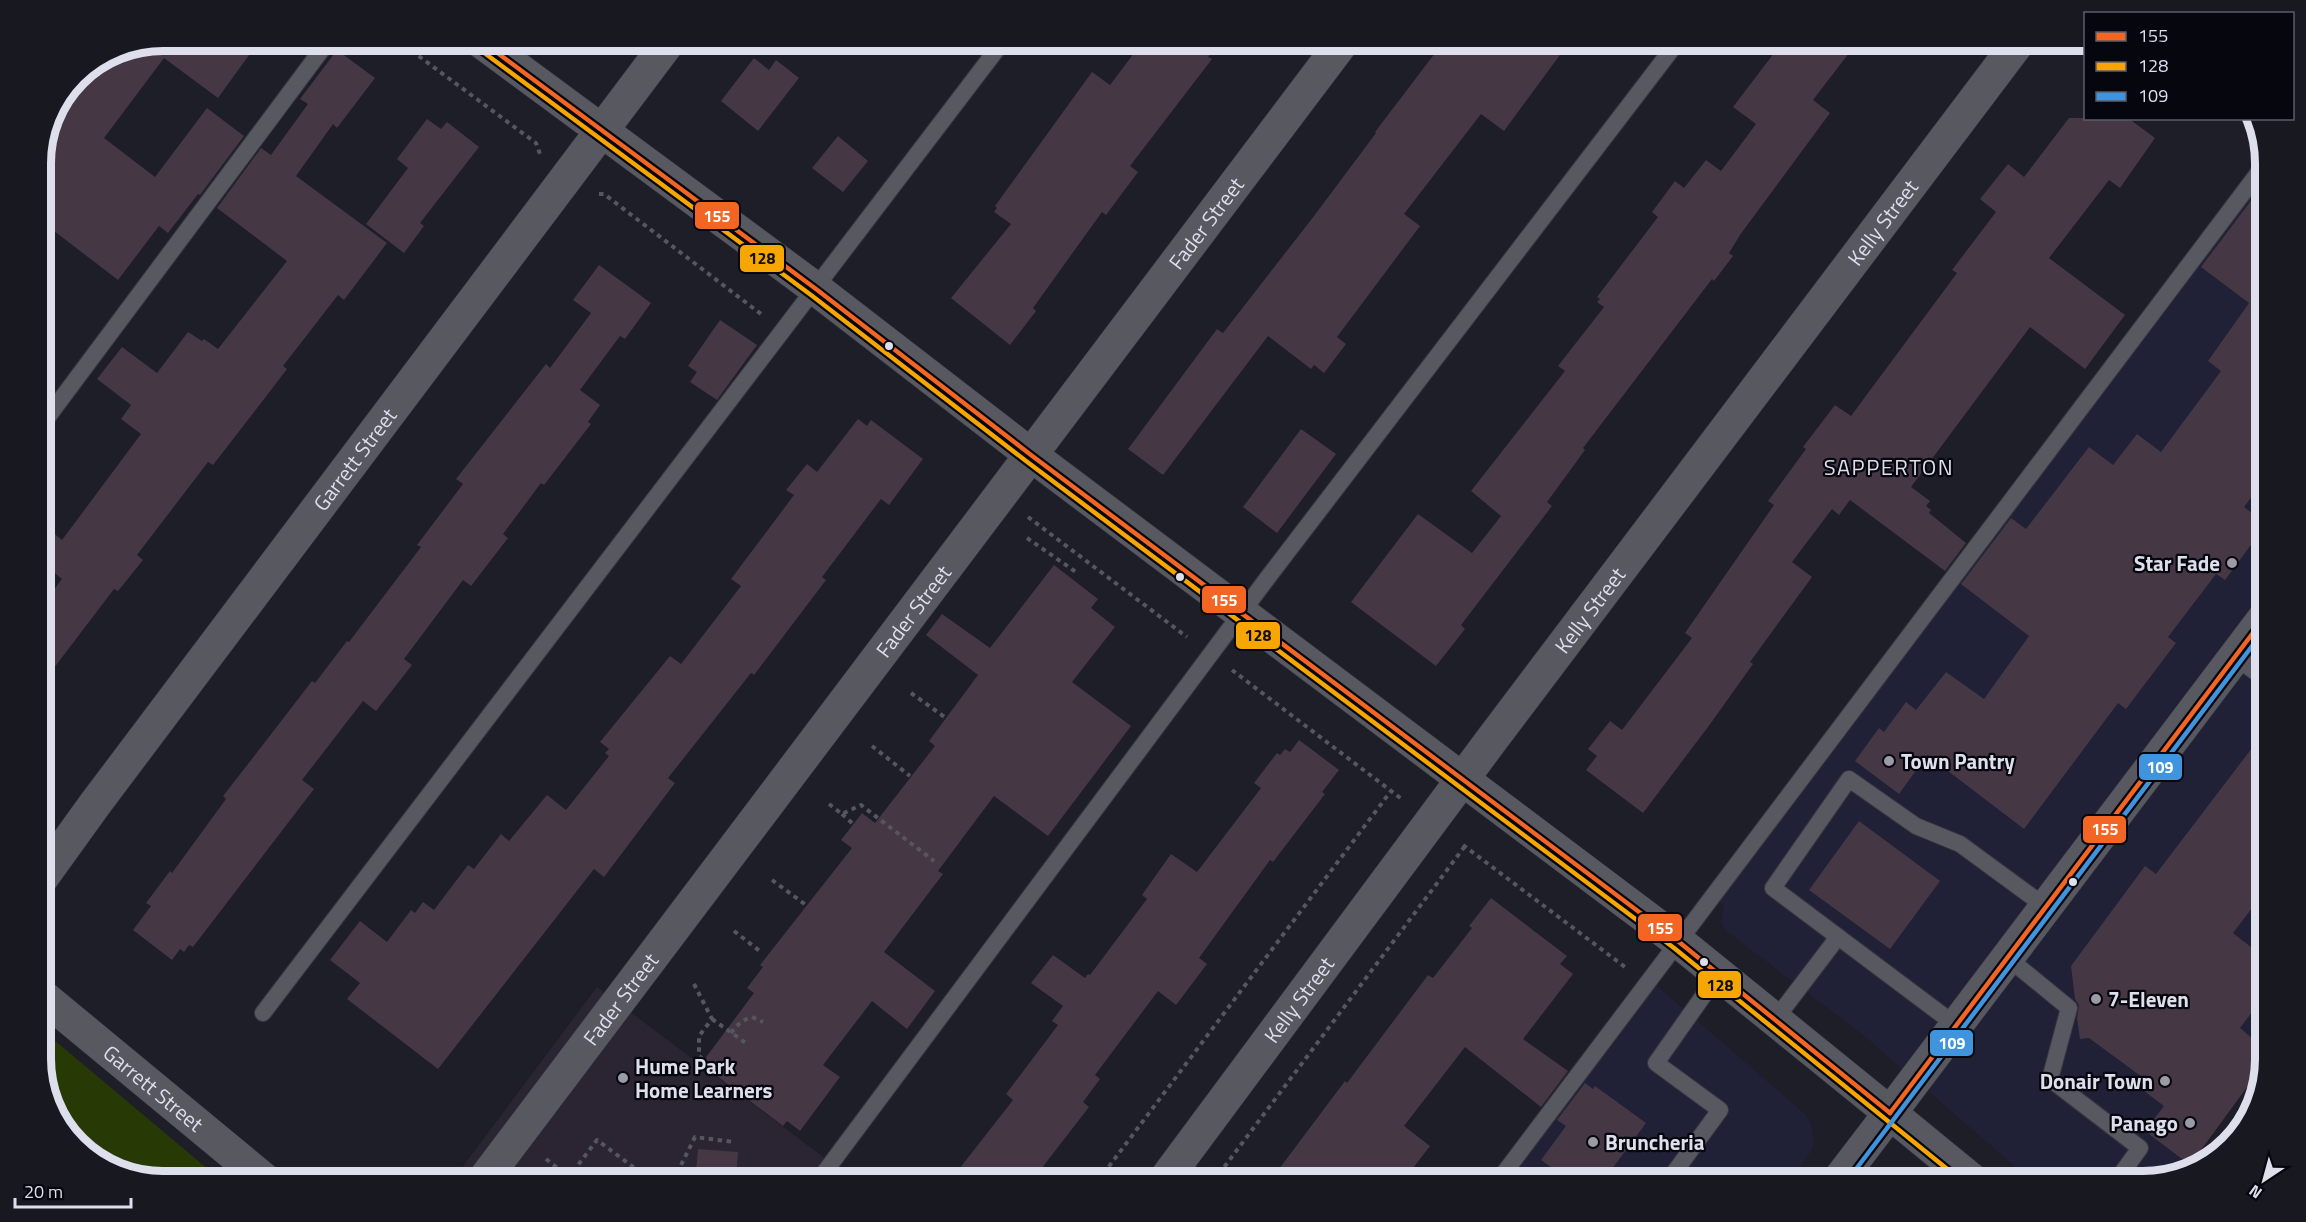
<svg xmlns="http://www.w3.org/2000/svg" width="2306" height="1222" font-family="'Titillium Web',sans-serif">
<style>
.built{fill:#202137}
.education{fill:#2a2433}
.green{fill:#273a05}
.building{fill:#453744}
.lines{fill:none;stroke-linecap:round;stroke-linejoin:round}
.service-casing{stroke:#383840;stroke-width:18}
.minor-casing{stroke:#383840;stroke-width:34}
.tertiary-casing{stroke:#383840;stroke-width:34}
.secondary-casing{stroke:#383840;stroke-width:34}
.path{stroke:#55565e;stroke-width:4;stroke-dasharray:4.5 4.5;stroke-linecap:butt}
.service{stroke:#575860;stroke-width:16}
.minor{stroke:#575860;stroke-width:33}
.tertiary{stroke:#575860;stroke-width:33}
.secondary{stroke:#575860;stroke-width:33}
.bus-1-casing{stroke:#06070e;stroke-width:9}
.bus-2-casing{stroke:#06070e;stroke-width:9}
.bus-3-casing{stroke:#06070e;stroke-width:9}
.bus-1{stroke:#f26522;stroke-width:4.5}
.bus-2{stroke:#f7a600;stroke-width:4.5}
.bus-3{stroke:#4094de;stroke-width:4.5}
.bus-dot{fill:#dedfec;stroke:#06070e;stroke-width:2}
.poi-dot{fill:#9b9ba7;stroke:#06070e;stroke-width:2}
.labels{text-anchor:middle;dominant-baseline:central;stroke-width:4.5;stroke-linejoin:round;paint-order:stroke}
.street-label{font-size:21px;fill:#dedfec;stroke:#06070e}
.poi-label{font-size:21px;font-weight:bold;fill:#dedfec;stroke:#06070e;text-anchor:start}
.neighbourhood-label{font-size:22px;letter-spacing:1.5px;fill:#dedfec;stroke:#06070e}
.rim{fill:none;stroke:#dedfec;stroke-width:8}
.line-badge{stroke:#06070e;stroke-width:2}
.badge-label{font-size:16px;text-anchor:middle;font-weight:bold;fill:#fff}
.pale-badge-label{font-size:16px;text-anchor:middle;font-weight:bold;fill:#111}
</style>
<rect width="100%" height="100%" fill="#1e1e28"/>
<g class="built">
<path d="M2265 164V1059L2264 1064 2187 1168 2143 1181H2032L1862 1034 1725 930 1721 923 1724 905 1712 897Z"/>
<path d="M1650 980 1805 1114 1810 1122 1814 1141 1811 1151 1802 1164 1789 1181H1508Z"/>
</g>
<path class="education" d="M597 987 838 1168 828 1181H452Z"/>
<path class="green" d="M41 1029 222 1181H163L109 1169 61 1127 41 1067Z"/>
<g class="building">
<path d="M163 40H260L218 98 164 58 104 138 155 177 207 108 244 136 200 195 198 194 168 233 159 226 118 280 41 221V155L48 125 88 68 116 50Z"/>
<path d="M1144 40H1221L1208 57 1212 59 1130 166 1138 172 1106 215 1102 212 1033 308 1036 311 1010 345 951 298 1011 224 994 212 997 208 995 206 1092 72 1110 85Z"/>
<path d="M1445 40H1571L1504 131 1481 114 1404 214 1420 226 1337 337 1346 344 1324 373 1314 365 1311 369 1268 336 1163 475 1128 449 1217 329 1223 333 1314 216 1376 133 1375 132Z"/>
<path d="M1784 40H1859L1813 100 1830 113 1740 235 1729 253 1733 256 1714 281 1712 279 1583 448 1585 450 1547 502 1552 506 1461 625 1465 629 1436 666 1351 602 1418 514 1472 553 1501 516 1471 491 1565 371 1558 366 1604 307 1597 302 1600 299 1597 297 1658 217 1652 212 1675 181 1684 188 1706 160 1721 171 1756 124 1733 107Z"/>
<path d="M337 50 375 78 337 128 333 124 296 176 387 243 344 300 338 295 283 366 287 369 261 403 213 465 208 462 137 555 143 560 118 591 114 589 41 685V607L62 579 41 562V523L62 540 141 434 121 419 131 405 97 379 122 347 157 373 188 332 202 341 204 339 218 349 287 261 217 208 261 148 271 155 308 104 300 99Z"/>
<path d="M754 58 769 70 776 60 799 78 758 131 721 101Z"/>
<path d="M2069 118H2128L2155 138 2120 188 2109 180 2049 258 2125 315 2085 369 2030 327 1911 487 1930 501 1926 506 1931 510 1929 513 1966 543 1945 571 1850 500 1839 515 1832 509 1792 562 1812 577 1750 662 1753 664 1708 727 1643 813 1586 770 1597 756 1588 749 1610 721 1622 730 1692 638 1685 633 1774 505 1768 501 1806 449 1803 447 1835 405 1851 416 1957 273 1952 270 1996 212 1980 199 2008 164 2024 177Z"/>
<path d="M427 119 441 129 447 122 479 147 420 223 424 226 404 253 366 224 408 168 397 159Z"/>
<path d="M838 136 868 161 843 192 812 168Z"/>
<path d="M2265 182V479L2244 507 2265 523V526L2225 580 2216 574 2168 637 2176 643 2126 709 2118 703 2024 829 1927 755 1899 794 1855 761 1879 728 1884 732 1906 702 1916 710 1946 672 1984 699 2029 636 1961 584 2011 518 2026 529 2089 447 2113 465 2137 434 2161 452 2221 371 2208 361 2249 303 2201 267Z"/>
<path d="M599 265 651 303 625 339 620 336 580 390 600 405 588 422 591 424 544 485 541 483 503 534 508 538 471 586 463 580 404 659 412 665 376 711 363 701 302 780 314 789 193 947 189 945 184 952 180 949 172 960 133 930 151 906 146 903 170 871 172 873 226 799 223 796 248 764 312 681 315 683 347 641 349 642 421 547 417 545 463 484 456 479 546 364 550 368 591 313 573 300Z"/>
<path d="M720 320 757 345 717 400 690 382 697 372 688 366Z"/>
<path d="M858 419 867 426 871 420 923 459 889 505 881 499 822 577 826 580 754 675 751 673 668 778 675 783 604 877 594 869 438 1069 347 999 360 983 330 960 360 921 387 942 411 910 415 913 423 902 434 910 468 865 474 869 501 834 509 841 547 795 566 810 609 756 605 753 609 749 600 742 670 656 681 664 741 586 731 579 794 495 786 490 807 464 817 472Z"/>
<path d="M1301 429 1336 454 1277 533 1243 507Z"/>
<path d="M1054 565 1098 599 1091 608 1115 627 1072 682 1131 726 1048 836 994 796 938 871 943 874 884 952 935 991 907 1029 872 1001 823 1065 840 1077 800 1131 787 1121 783 1126 701 1064 754 993 747 988 763 967 760 965 852 848 841 840 862 813 875 823 935 746 929 741 978 675 926 635 942 614 990 648Z"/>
<path d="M2265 731V891L2233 933 2265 958V995L2240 1028 2265 1049V1059L2264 1064 2190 1165 2145 1131 2164 1106 2136 1085 2142 1077 2089 1038 2080 1039 2077 1018 2079 1005 2075 999 2071 966 2145 866 2156 874Z"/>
<path d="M1299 740 1339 770 1322 792 1325 794 1273 862 1270 860 1199 958 1207 964 1176 1005 1158 991 1095 1075 1100 1079 1083 1102 1089 1107 1031 1182H949L1013 1100 1006 1094 1058 1025 1052 1021 1063 1006 1031 983 1053 955 1085 978 1088 974 1090 975 1147 899 1142 895 1171 854 1197 872 1261 788 1254 783 1277 753 1280 755 1285 749 1290 752Z"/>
<path d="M1859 821 1940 881 1890 949 1809 890Z"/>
<path d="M1491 898 1567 956 1560 964 1573 974 1523 1039 1568 1071 1541 1107 1465 1047 1404 1126 1430 1146 1403 1181H1270L1345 1081 1347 1083 1428 975 1433 978 1472 928 1469 926Z"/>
<path d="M1585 1083 1593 1089 1595 1086 1646 1123 1603 1181H1570L1541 1160 1566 1126 1557 1120Z"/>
<path d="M698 1149 738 1152 736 1182H695Z"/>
</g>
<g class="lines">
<g class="service-casing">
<g id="service">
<path d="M41 426 329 40"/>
<path d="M2235 657 2265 679"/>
<path d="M2008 958 2069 1008 2050 1079 2140 1148 2116 1181"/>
<path d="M263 1013 1004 40"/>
<path d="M1774 1021 1838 937"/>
<path d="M1957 1026 1773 888 1849 779 1916 826 1960 844 2046 907"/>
<path d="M818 1181 1269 576 1679 40"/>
<path d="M1498 1181 2265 164"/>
<path d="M1668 1181 1720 1110 1656 1063 1718 975"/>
</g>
</g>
<g class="minor-casing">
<g id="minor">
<path id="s1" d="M41 879 95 804 670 40"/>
<path id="s2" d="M41 995 266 1181"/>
<path id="s3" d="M483 1181 1344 40"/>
<path id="s4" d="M1164 1181 1490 742 2020 40"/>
</g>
</g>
<g class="tertiary-casing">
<path id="tertiary" d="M1973 1181 1890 1113 2265 617"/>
</g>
<g class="secondary-casing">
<path id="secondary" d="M479 40 816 289 1031 455 1679 942 1890 1113 1838 1181"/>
</g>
<g class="path">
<path d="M397 40 536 143 540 154"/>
<path d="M599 194H604L761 314"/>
<path d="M1028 517 1187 637"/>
<path d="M1027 538 1076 572"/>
<path d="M1232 670 1403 800"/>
<path d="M911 693 946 718"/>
<path d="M872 746 910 776"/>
<path d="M829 804 842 814 861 805 934 861"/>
<path d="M842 814 853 824"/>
<path d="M1463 845 1625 967"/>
<path d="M772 880 806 905"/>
<path d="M734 931 761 952"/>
<path d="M694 984 712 1019 699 1036V1056L704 1060"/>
<path d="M712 1019 746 1043"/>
<path d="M731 1033C737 1025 742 1020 752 1017L763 1022"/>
<path d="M546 1159 569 1177 597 1140 652 1181"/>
<path d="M1219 1174 1465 846"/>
<path d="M673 1181 695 1137 734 1142"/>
<path d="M1098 1181 1391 791"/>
</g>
<use href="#service" class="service"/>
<use href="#minor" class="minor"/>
<use href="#tertiary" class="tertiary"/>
<use href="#secondary" class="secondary"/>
<g class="bus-1-casing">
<g id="bus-1">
<path d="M480 40 816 289 1031 455 1679 942 1890 1113"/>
<path d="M1890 1113 2265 617"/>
</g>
</g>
<g class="bus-2-casing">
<path id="bus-2" d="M475 46 811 295 1026 461 1674 948 1962 1181"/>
</g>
<g class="bus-3-casing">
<path id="bus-3" d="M1847 1181 2265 629"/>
</g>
<use href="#bus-1" class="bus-1"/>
<use href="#bus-2" class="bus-2"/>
<use href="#bus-3" class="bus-3"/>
</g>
<g class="bus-dot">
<circle cx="889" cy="346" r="5"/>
<circle cx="1180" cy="577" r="5"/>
<circle cx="2073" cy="882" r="5"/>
<circle cx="1704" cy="962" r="5"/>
</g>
<g class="poi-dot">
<circle cx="2232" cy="563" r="6"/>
<circle cx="1889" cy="761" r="6"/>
<circle cx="2096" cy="999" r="6"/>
<circle cx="623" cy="1078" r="6"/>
<circle cx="2165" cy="1081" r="6"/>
<circle cx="2190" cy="1123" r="6"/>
<circle cx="1593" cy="1142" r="6"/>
</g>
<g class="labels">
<g class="street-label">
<text stroke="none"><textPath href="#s4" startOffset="1198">Kelly Street</textPath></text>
<text stroke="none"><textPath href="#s3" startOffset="1200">Fader Street</textPath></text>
<text stroke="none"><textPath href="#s1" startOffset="524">Garrett Street</textPath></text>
<text stroke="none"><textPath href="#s4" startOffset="712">Kelly Street</textPath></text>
<text stroke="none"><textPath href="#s3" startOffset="714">Fader Street</textPath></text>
<text stroke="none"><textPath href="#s3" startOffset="228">Fader Street</textPath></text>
<text stroke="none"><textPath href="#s4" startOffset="226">Kelly Street</textPath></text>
<text stroke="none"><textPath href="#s2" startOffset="146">Garrett Street</textPath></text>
</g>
<g class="poi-label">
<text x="2220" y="563" text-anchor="end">Star Fade</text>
<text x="1901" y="761">Town Pantry</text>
<text x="2108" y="999">7-Eleven</text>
<text x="635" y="1066">Hume Park<tspan x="635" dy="24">Home Learners</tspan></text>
<text x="2153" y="1081" text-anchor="end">Donair Town</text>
<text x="2178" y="1123" text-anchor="end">Panago</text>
<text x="1605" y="1142">Bruncheria</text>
</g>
<g class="neighbourhood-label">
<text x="1889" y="467">SAPPERTON</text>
</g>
</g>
<path d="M0 0H2306V1222H0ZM163 51H2143A112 112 0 0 1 2255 163V1059A112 112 0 0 1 2143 1171H163A112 112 0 0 1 51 1059V163A112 112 0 0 1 163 51Z" fill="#171820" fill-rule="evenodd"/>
<path class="rim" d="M163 51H2143A112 112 0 0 1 2255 163V1059A112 112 0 0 1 2143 1171H163A112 112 0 0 1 51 1059V163A112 112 0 0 1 163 51Z"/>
<g class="line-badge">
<rect x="694" y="201" width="46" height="29" rx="6" fill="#f26522"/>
<rect x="739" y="244" width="46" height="29" rx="6" fill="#f7a600"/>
<rect x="1201" y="585" width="46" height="29" rx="6" fill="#f26522"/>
<rect x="1235" y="621" width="46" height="29" rx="6" fill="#f7a600"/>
<rect x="2138" y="753" width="45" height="28" rx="6" fill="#4094de"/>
<rect x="2082" y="815" width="45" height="29" rx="6" fill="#f26522"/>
<rect x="1637" y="913" width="46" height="29" rx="6" fill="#f26522"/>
<rect x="1697" y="970" width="45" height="29" rx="6" fill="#f7a600"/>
<rect x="1929" y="1029" width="45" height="28" rx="6" fill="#4094de"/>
</g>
<g class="badge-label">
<text x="717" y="222">155</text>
<text x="1224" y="606">155</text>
<text x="2160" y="773">109</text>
<text x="2105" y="835">155</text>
<text x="1660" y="934">155</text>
<text x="1952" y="1049">109</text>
</g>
<g class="pale-badge-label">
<text x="762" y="264">128</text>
<text x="1258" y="641">128</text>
<text x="1720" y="991">128</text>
</g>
<rect x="2084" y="12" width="210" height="108" fill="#06070e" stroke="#5c5d67" stroke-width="1.5"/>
<rect x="2096" y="32" width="30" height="9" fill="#f26522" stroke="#5c5d67" stroke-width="1.5"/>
<text x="2138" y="42" font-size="18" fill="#dedfec">155</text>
<rect x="2096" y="62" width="30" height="9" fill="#f7a600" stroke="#5c5d67" stroke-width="1.5"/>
<text x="2138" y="72" font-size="18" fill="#dedfec">128</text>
<rect x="2096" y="92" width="30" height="9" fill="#4094de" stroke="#5c5d67" stroke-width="1.5"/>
<text x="2138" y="102" font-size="18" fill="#dedfec">109</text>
<g transform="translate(2264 1180) rotate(216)" stroke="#06070e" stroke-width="4.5" paint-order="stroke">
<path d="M0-4.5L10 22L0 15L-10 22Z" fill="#dedfec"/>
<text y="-9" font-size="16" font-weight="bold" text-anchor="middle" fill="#dedfec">N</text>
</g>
<path d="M15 1198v9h116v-9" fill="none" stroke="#dedfec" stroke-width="3"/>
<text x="24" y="1198" font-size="18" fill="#dedfec" stroke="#06070e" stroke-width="4.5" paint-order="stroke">20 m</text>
</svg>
